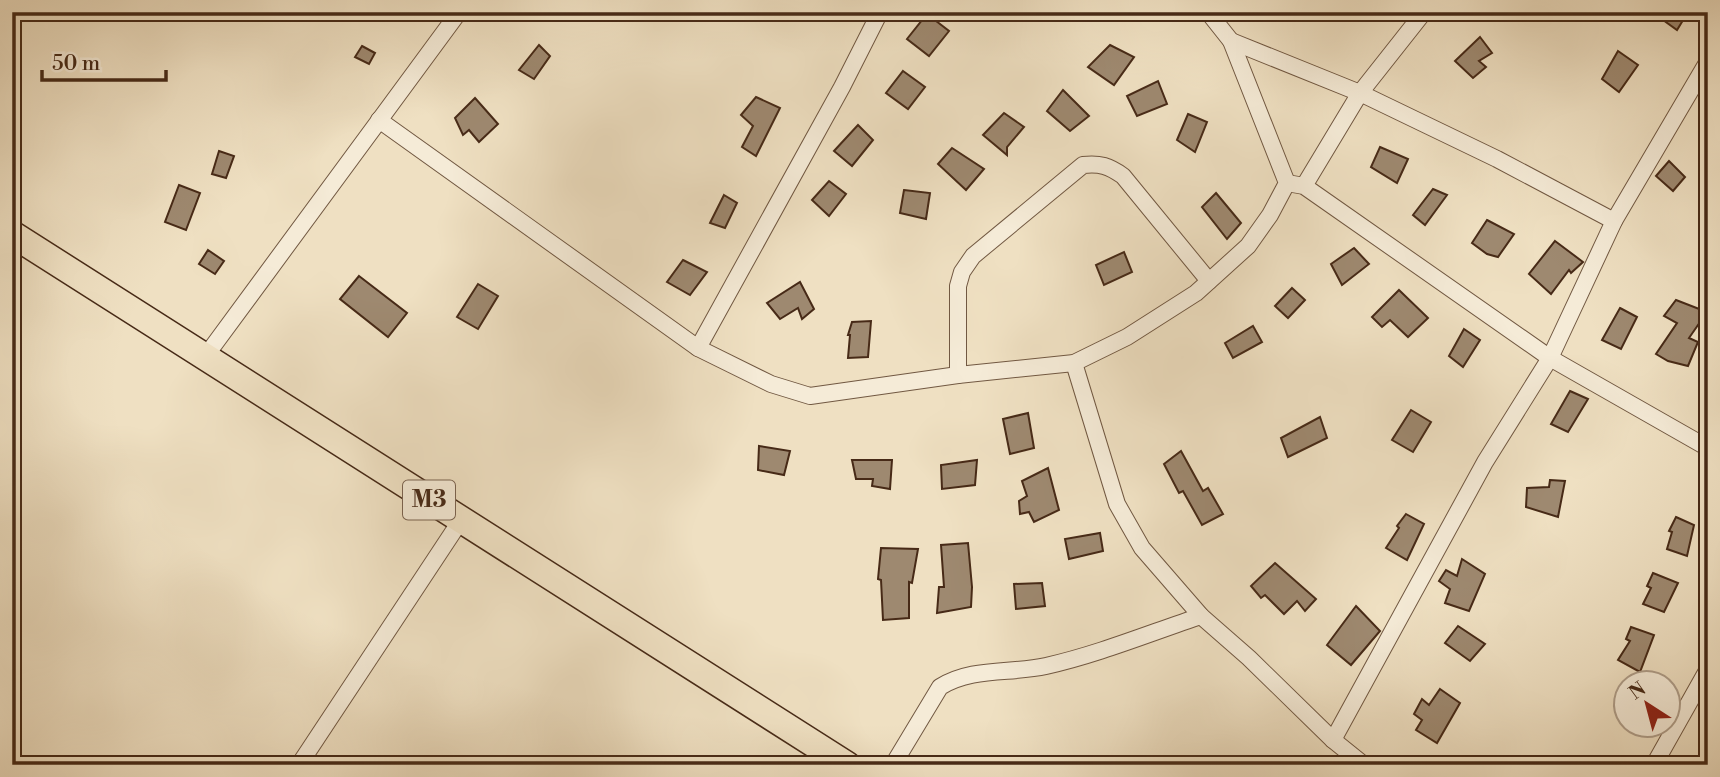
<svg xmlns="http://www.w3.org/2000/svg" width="1720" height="777" font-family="'Libre Bodoni',serif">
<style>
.building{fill:#9e8970;stroke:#472a17;stroke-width:2}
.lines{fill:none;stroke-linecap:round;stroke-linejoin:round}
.minor-casing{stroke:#715842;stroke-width:18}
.primary-casing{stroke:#472a17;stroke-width:29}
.minor{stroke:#f5ebd7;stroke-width:16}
.primary{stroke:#efe0c2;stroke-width:26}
.labels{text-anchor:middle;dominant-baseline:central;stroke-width:7;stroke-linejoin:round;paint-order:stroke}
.shield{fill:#f5ebd7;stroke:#7b6451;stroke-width:2}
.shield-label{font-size:23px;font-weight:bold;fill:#472a17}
</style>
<rect width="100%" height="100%" fill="#efe0c2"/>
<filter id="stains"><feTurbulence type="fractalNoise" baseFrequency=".00286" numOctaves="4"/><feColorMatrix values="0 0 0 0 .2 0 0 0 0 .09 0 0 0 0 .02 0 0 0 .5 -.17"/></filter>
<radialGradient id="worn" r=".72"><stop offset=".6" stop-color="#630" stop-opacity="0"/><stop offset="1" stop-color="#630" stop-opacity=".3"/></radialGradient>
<g class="building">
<path d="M1652 12H1688L1677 30Z"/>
<path d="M927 14 949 31 929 56 907 39Z"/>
<path d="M1480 37 1492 53 1479 61 1486 67 1473 78 1455 61Z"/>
<path d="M539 45 550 56 534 79 519 70Z"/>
<path d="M1110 45 1134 57 1114 85 1088 67Z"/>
<path d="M362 46 375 53 369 64 355 57Z"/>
<path d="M1618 51 1638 65 1619 92 1602 79Z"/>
<path d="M903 71 925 87 908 109 886 93Z"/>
<path d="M1158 81 1167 104 1137 116 1127 96Z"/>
<path d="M1063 90 1089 116 1070 131 1047 111Z"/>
<path d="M756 97 780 108 756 156 742 147 753 126 741 115Z"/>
<path d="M475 98 498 124 479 142 469 130 463 135 455 118Z"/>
<path d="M1004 113 1024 127 1007 147V155L983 135Z"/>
<path d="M1188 114 1207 122 1195 152 1177 140Z"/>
<path d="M858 125 873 140 852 166 834 151Z"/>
<path d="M1380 147 1408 159 1397 183 1371 167Z"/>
<path d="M952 148 984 169 966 190 938 164Z"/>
<path d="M219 151 234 156 226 178 212 174Z"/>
<path d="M1669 161 1685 177 1673 191 1656 176Z"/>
<path d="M829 181 846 194 829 216 812 200Z"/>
<path d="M179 185 200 193 186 230 165 222Z"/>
<path d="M1433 189 1447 195 1425 225 1413 215Z"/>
<path d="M904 190 930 193 926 219 900 213Z"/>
<path d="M1216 193 1241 223 1227 239 1202 207Z"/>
<path d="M724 195 737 203 725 228 710 223Z"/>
<path d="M1487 220 1514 234 1498 257 1487 254 1472 243Z"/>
<path d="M1555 241 1583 262 1571 273 1569 270 1551 294 1529 274Z"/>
<path d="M1354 248 1369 264 1342 285 1331 264Z"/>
<path d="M208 250 224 261 215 274 199 264Z"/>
<path d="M1124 252 1132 272 1104 285 1096 265Z"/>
<path d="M683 260 707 272 690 295 667 282Z"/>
<path d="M359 276 407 313 388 337 340 299Z"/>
<path d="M800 282 814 309 802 319 798 308 780 319 767 303Z"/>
<path d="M478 284 498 296 478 329 457 317Z"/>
<path d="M1292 288 1305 300 1288 318 1275 306Z"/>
<path d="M1399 290 1428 318 1408 337 1390 320 1382 327 1372 317Z"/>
<path d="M1676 300 1707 312 1689 338 1698 342 1688 366 1668 361 1656 354 1677 323 1664 316Z"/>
<path d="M1620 308 1637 317 1621 349 1602 340Z"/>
<path d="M871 321 868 357 848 358 850 335H848L852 322Z"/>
<path d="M1253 326 1262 342 1233 358 1225 343Z"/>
<path d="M1464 329 1480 340 1463 367 1449 356Z"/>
<path d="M1570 391 1588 399 1568 432 1551 424Z"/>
<path d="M1411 410 1431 422 1413 452 1392 440Z"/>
<path d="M1028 413 1034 448 1010 454 1003 419Z"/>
<path d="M1320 417 1327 438 1288 457 1281 438Z"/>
<path d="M759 446 790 451 784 475 758 470Z"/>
<path d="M1181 451 1203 491 1208 488 1223 514 1202 525 1183 491 1179 493 1164 464Z"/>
<path d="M852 460H892L890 489 872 486 873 479H856Z"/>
<path d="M977 460 975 485 942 489 941 465Z"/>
<path d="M1048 468 1059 510 1034 522 1029 512 1020 514 1019 501 1027 496 1022 481Z"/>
<path d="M1550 480 1565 481 1558 517 1526 507 1527 488 1549 487Z"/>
<path d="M1406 514 1424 524 1407 560 1386 548 1399 528 1397 526Z"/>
<path d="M1676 517 1694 525 1687 556 1667 549 1672 532 1669 531Z"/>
<path d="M1100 533 1103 551 1069 559 1065 539Z"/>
<path d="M968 543 972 587 971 607 937 613 939 587H944L941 545Z"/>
<path d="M881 548 918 549 912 583 909 582V618L883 620 881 580 878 579Z"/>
<path d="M1462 559 1485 574 1469 611 1445 603 1450 589 1439 581 1446 570 1457 576Z"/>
<path d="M1275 563 1316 599 1305 611 1297 601 1284 614 1265 595 1261 598 1251 586Z"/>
<path d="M1653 573 1678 583 1664 612 1643 604 1651 588 1647 586Z"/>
<path d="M1042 583 1045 606 1016 609 1014 584Z"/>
<path d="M1356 606 1380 631 1351 665 1327 645Z"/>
<path d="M1458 626 1485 644 1470 661 1445 643Z"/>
<path d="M1631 627 1654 635 1640 672 1618 660 1630 641 1626 639Z"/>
<path d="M1440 689 1460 703 1437 743 1416 730 1422 720 1414 714 1422 699 1429 705Z"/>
</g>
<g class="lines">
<g class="minor-casing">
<g id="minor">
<path d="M1231 41 1360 93 1497 159 1614 221"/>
<path d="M379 120 698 348 842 87 880 12"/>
<path d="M1287 183 1304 186 1550 358 1708 448"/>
<path d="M1304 186 1360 93 1424 12"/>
<path d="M698 348 771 384 810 396 958 375 1074 363 1127 337 1196 293 1248 246 1270 215 1287 183 1231 41 1208 12"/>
<path d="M205 357 459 12"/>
<path d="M1074 363 1117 504 1142 548 1201 616 1249 658 1333 740 1364 765"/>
<path d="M958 375V286L962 272 973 256 1083 165C1100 163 1109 166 1123 176L1209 281"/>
<path d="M1333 740 1485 462 1550 358 1614 221 1708 61"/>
<path d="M299 765 461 520"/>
<path d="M893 765 940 687C972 667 1010 674 1046 666 1099 654 1150 633 1201 616"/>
<path d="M1654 765 1708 669"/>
</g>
</g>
<g class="primary-casing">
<path id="primary" d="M12 234 847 765"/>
</g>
<use href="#minor" class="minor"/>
<use href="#primary" class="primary"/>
</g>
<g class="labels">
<rect class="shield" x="403" y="480.5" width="52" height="39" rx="5"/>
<g class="shield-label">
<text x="429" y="500">M3</text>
</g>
</g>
<rect width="1720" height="777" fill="none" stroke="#efe0c2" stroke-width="42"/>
<rect x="14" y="14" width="1692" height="749" fill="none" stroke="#472a17" stroke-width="3.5"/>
<rect x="21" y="21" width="1678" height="735" fill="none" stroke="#472a17" stroke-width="2"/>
<g transform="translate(1647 704) rotate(324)"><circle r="33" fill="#f5ebd7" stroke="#af9e8a" stroke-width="2"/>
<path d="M0-5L12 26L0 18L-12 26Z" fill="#8f2418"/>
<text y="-10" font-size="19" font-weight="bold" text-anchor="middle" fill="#472a17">N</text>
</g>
<path d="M42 70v10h124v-10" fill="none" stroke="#472a17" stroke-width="3.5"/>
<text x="52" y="70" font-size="21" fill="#472a17" stroke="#f5ebd7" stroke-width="5" paint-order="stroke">50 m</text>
<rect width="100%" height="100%" filter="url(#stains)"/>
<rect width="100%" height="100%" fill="url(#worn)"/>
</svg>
